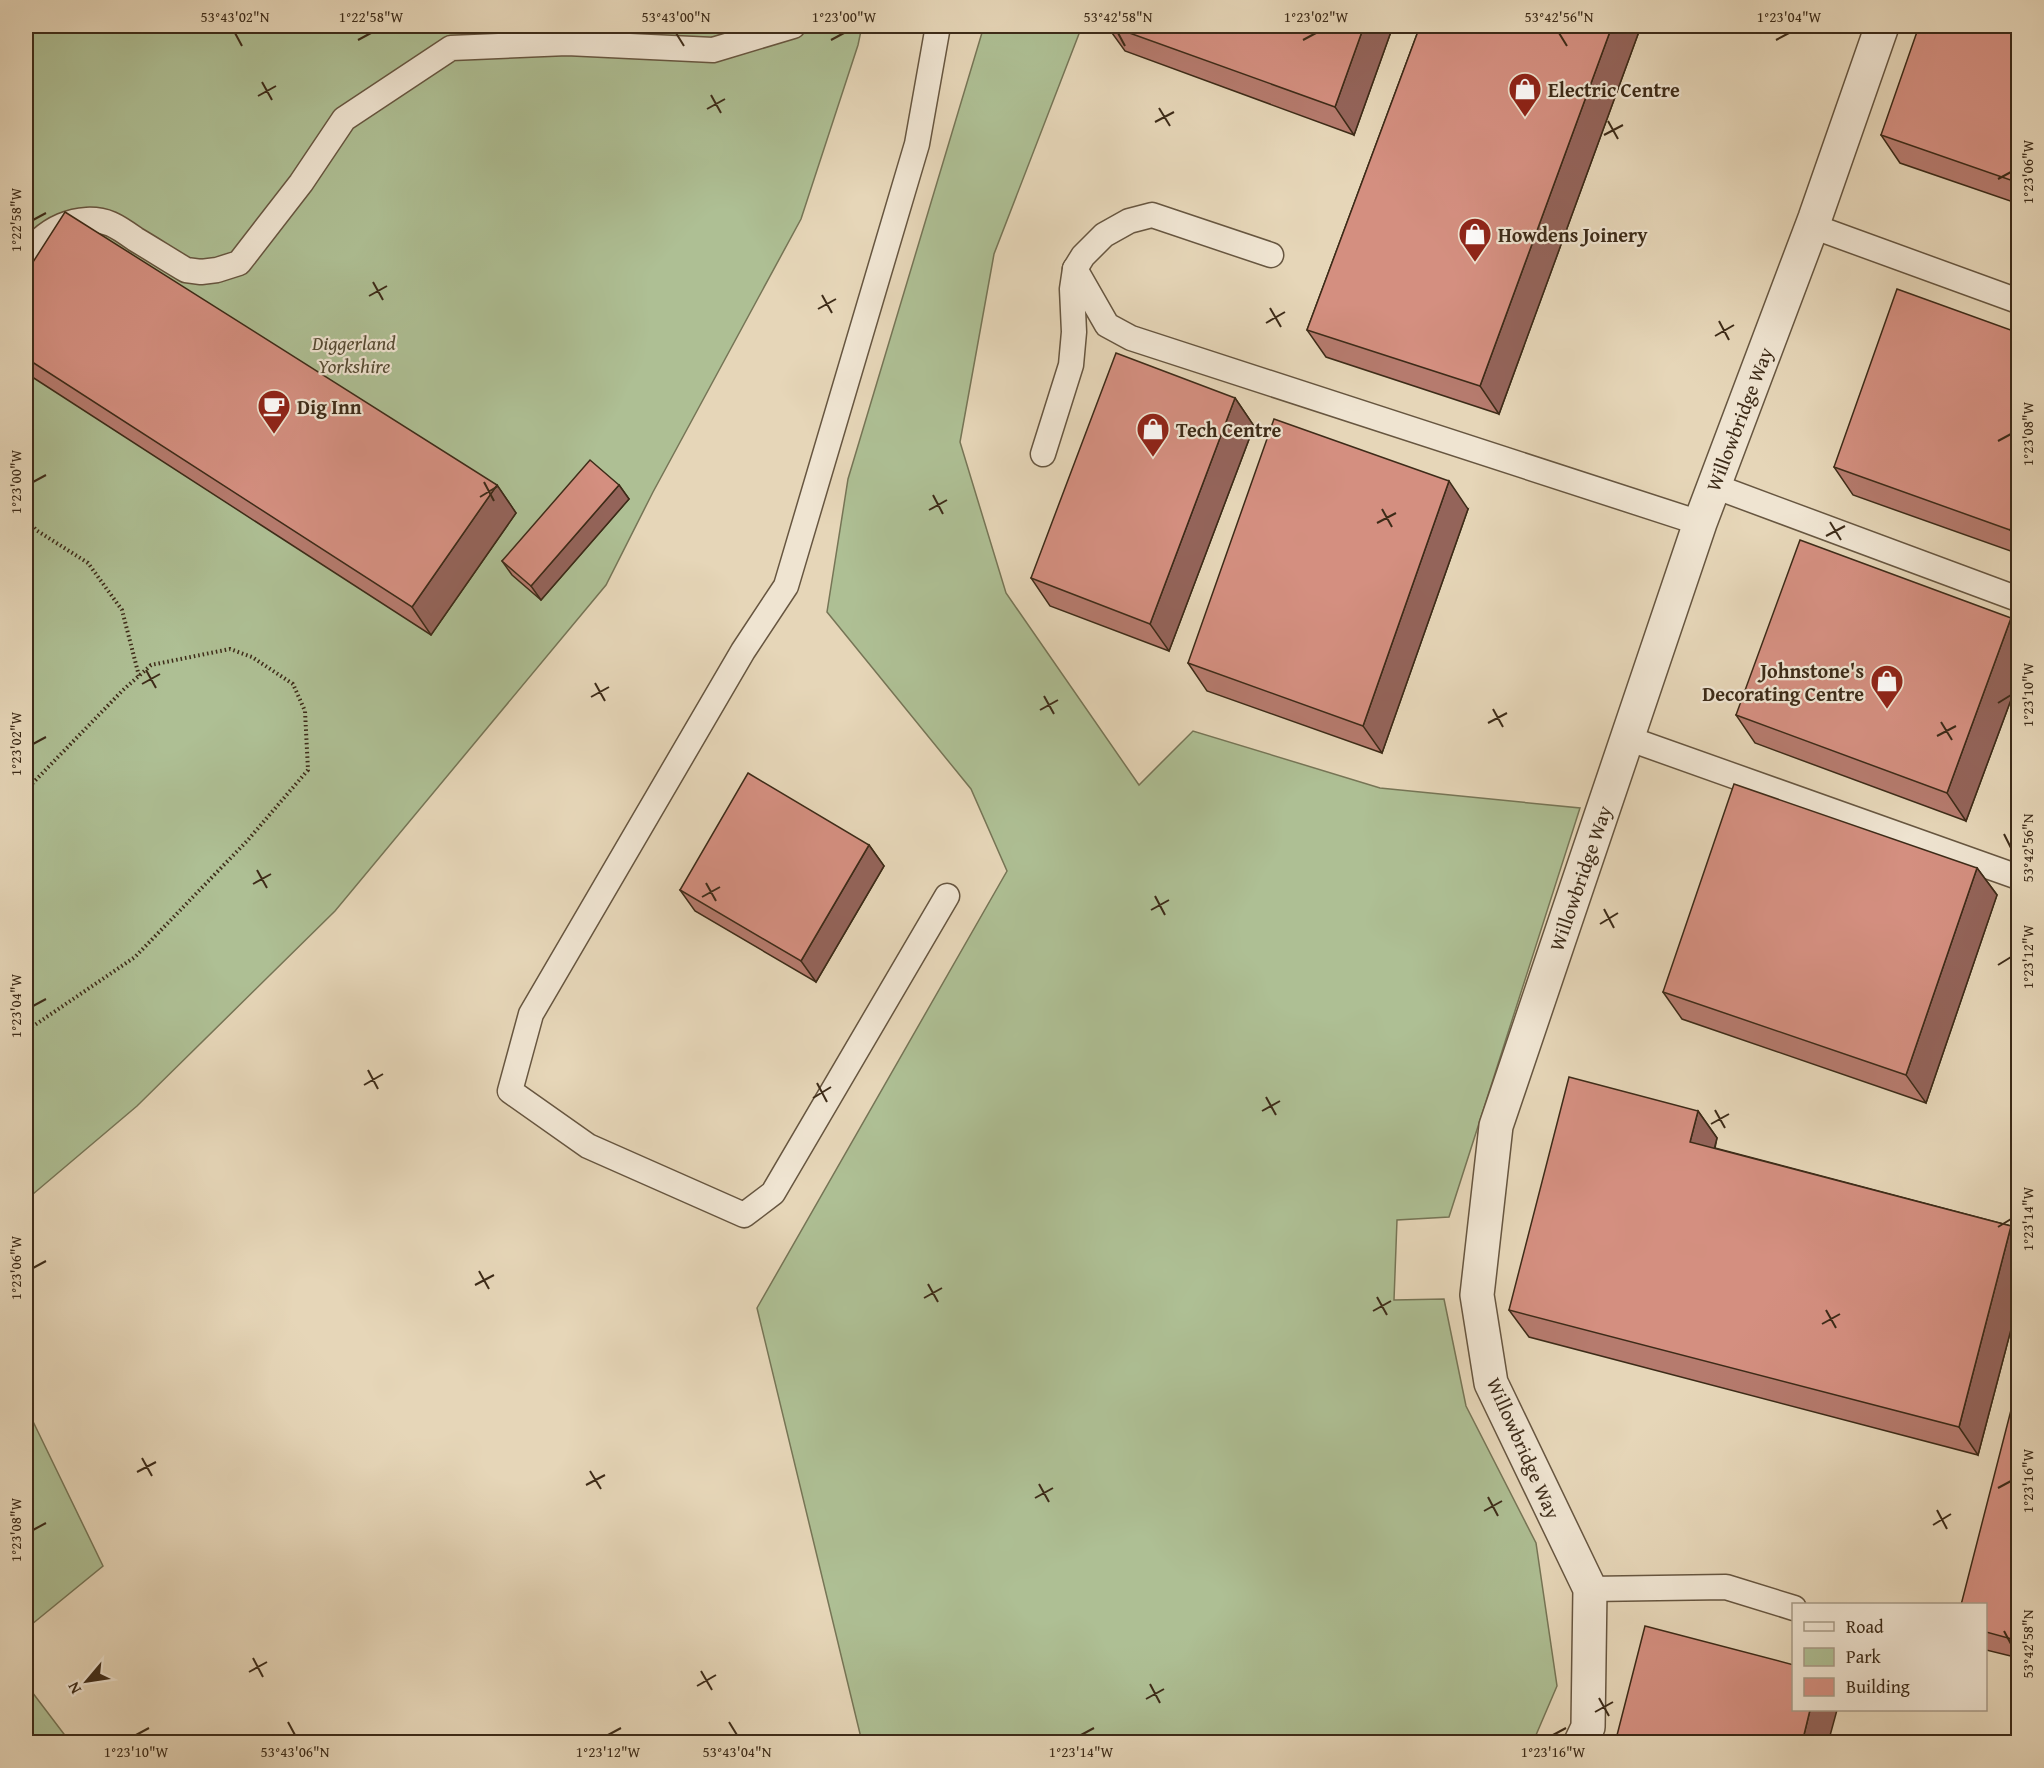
<svg xmlns="http://www.w3.org/2000/svg" width="2044" height="1768" font-family="'Gentium Book Plus',serif">
<style>
.green{fill:#aebf94;stroke:#767556;stroke-width:1.5}
.lines{fill:none;stroke-linecap:round;stroke-linejoin:round}
.lane-casing{stroke:#675640;stroke-width:27}
.street-casing{stroke:#675640;stroke-width:36}
.path{stroke:#3d2b18;stroke-width:4;stroke-dasharray:1.5 3;stroke-linecap:butt}
.lane{stroke:#efe4d1;stroke-width:24}
.street{stroke:#efe4d1;stroke-width:33}
.wall{fill:#b67b6e;stroke:#3d2b18;stroke-width:1.5}
.shaded-wall{fill:#94645a;stroke:#3d2b18;stroke-width:1.5}
.building{fill:#d48f80;stroke:#3d2b18;stroke-width:1.5}
.ticks{fill:none;stroke:#3d2b18;stroke-width:2}
.labels{text-anchor:middle;dominant-baseline:central;stroke-width:4.5;stroke-linejoin:round;paint-order:stroke}
.poi-label{font-size:20px;font-weight:bold;fill:#3d2b18;stroke:#efe4d1;text-anchor:start}
.park-label{font-size:20px;font-style:italic;fill:#544931;stroke:#efe4d1}
.street-label{font-size:20px;fill:#3d2b18;stroke:#efe4d1}
.neatline{fill:none;stroke:#3d2b18;stroke-width:2}
.ticks-label{font-size:15px;text-anchor:middle;fill:#3d2b18}
</style>
<rect width="100%" height="100%" fill="#e6d6b8"/>
<filter id="stains"><feTurbulence type="fractalNoise" baseFrequency=".00333" numOctaves="4"/><feColorMatrix values="0 0 0 0 .2 0 0 0 0 .09 0 0 0 0 .02 0 0 0 .5 -.17"/></filter>
<radialGradient id="worn" r=".72"><stop offset=".6" stop-color="#630" stop-opacity="0"/><stop offset="1" stop-color="#630" stop-opacity=".3"/></radialGradient>
<g class="green">
<path d="M26 26H862L858 45 801 219 653 492 606 585 335 911 137 1106 26 1200Z"/>
<path d="M984 26H1082L994 254 960 442 1006 593 1139 785 1193 731 1380 788 1580 808 1449 1217 1397 1220 1394 1300 1444 1299 1466 1406 1536 1543 1557 1686 1533 1742H862L757 1308 1007 871 971 789 827 612 848 479Z"/>
<path d="M26 1407 103 1566 26 1629Z"/>
<path d="M26 1684 70 1742H26Z"/>
</g>
<g class="lines">
<g class="lane-casing">
<g id="lane">
<path d="M938 26 917 144 786 586 743 651 531 1014 510 1091 588 1146 744 1215 773 1193 947 896"/>
<path d="M1812 226 2018 301"/>
<path d="M26 259C40 230 80 211 111 224 120 228 128 234 135 239 152 249 169 260 186 270L201 272 217 270 239 263 301 183 344 119 451 48 567 43 713 50 793 26"/>
<path d="M1075 269 1107 325 1131 338 1700 523"/>
<path d="M1043 454 1071 365 1074 332 1072 289 1075 269 1083 256 1104 235 1129 221 1152 215 1271 255"/>
<path d="M1714 486 2018 599"/>
<path d="M1627 738 2018 877"/>
<path d="M1590 1589 1726 1587 1794 1608"/>
</g>
</g>
<g class="street-casing">
<path id="street" d="M1581 1742 1588 1727 1590 1589 1491 1383 1477 1295 1496 1126 1700 523 1815 218 1882 26"/>
</g>
<g class="path">
<path d="M26 517 36 530 88 563 122 610 139 676"/>
<path d="M26 790 123 690 151 665 230 649 252 657 293 684 305 711 308 770 247 841 135 957 26 1031"/>
</g>
<use href="#lane" class="lane"/>
<use href="#street" class="street"/>
</g>
<g class="wall">
<path d="M1107 26H1393L1354 135 1125 51Z"/>
<path d="M1420 26H1641L1499 414 1326 357 1307 330Z"/>
<path d="M2019 26V204L1900 163 1881 135Z"/>
<path d="M26 273 497 485 516 513 431 635 26 373Z"/>
<path d="M2019 333V554L1853 495 1834 467Z"/>
<path d="M1235 398 1254 426 1169 651 1050 606 1031 578Z"/>
<path d="M619 485 629 499 541 600 512 575 502 561Z"/>
<path d="M1468 509 1382 753 1207 691 1188 663Z"/>
<path d="M2011 618 2019 628V678L1966 821 1755 743 1736 715Z"/>
<path d="M869 845 884 866 816 982 695 911 680 890Z"/>
<path d="M1977 868 1997 895 1926 1103 1682 1019 1663 992Z"/>
<path d="M1698 1111 1717 1138 1715 1148 2011 1226 2019 1236V1299L1978 1455 1529 1337 1509 1310Z"/>
<path d="M2019 1379V1658L1986 1650V1605Z"/>
</g>
<g class="shaded-wall">
<path d="M1364 26H1393L1354 135 1335 107Z"/>
<path d="M1612 26H1641L1499 414 1480 386Z"/>
<path d="M1235 398 1254 426 1169 651 1150 624Z"/>
<path d="M1449 481 1468 509 1382 753 1363 726Z"/>
<path d="M497 485 516 513 431 635 412 607Z"/>
<path d="M619 485 629 499 541 600 531 586Z"/>
<path d="M2019 508V542L2010 530Z"/>
<path d="M2011 618 2019 628V678L1966 821 1947 793Z"/>
<path d="M869 845 884 866 816 982 801 961Z"/>
<path d="M1977 868 1997 895 1926 1103 1906 1075Z"/>
<path d="M1698 1111 1717 1138 1709 1169 1690 1142Z"/>
<path d="M2011 1226 2019 1236V1299L1978 1455 1959 1427Z"/>
<path d="M1810 1710H1837L1828 1743H1802Z"/>
</g>
<g class="building">
<path d="M1110 26H1364L1335 107Z"/>
<path d="M1420 26H1612L1480 386 1307 330Z"/>
<path d="M1919 26H2019V183L1881 135Z"/>
<path d="M65 212 497 485 412 607 26 358V273Z"/>
<path d="M1897 289 2019 333V508L2010 530 1834 467Z"/>
<path d="M1116 353 1235 398 1150 624 1031 578Z"/>
<path d="M1274 419 1449 481 1363 726 1188 663Z"/>
<path d="M590 460 619 485 531 586 502 561Z"/>
<path d="M1800 540 2011 618 1947 793 1736 715Z"/>
<path d="M748 773 869 845 801 961 680 890Z"/>
<path d="M1734 784 1977 868 1906 1075 1663 992Z"/>
<path d="M1569 1077 1698 1111 1690 1142 2011 1226 1959 1427 1509 1310Z"/>
<path d="M2019 1379V1641L1986 1632V1605H1961Z"/>
<path d="M1645 1626 1794 1665V1710H1810L1802 1743H1615Z"/>
</g>
<path class="ticks" d="M235 33 242 46M676 33 684 46M1118 33 1125 46M1559 33 1567 46M358 40 371 33M831 40 844 33M1303 40 1316 33M1776 40 1789 33M262 82 272 100M711 95 721 113M258 96 276 86M1159 108 1170 126M707 109 725 99M1608 121 1618 139M1155 122 1174 112M1604 135 1623 125M1998 179 2011 172M33 220 46 213M373 282 383 300M822 295 832 313M369 296 387 286M1270 308 1281 327M818 309 836 299M1719 321 1729 340M1266 323 1285 312M1715 336 1734 325M1998 441 2011 434M33 482 46 475M484 482 494 501M933 495 943 514M480 497 498 486M1382 509 1392 527M929 510 947 500M1830 522 1841 540M1377 523 1396 513M1826 536 1845 526M146 670 156 688M595 683 605 701M142 684 160 674M1044 696 1054 714M591 697 609 687M1998 703 2011 695M1493 709 1503 727M1040 710 1058 700M1941 722 1952 740M1488 723 1507 713M1937 736 1956 726M33 744 46 737M2004 834 2011 848M257 870 267 888M706 883 716 901M253 884 271 874M1155 896 1165 915M702 897 720 887M1604 909 1614 928M1151 910 1169 900M1600 924 1618 913M1998 965 2011 957M33 1006 46 999M368 1070 378 1089M817 1083 827 1102M364 1085 383 1074M1266 1097 1276 1115M813 1098 831 1087M1715 1110 1725 1128M1262 1111 1280 1101M1711 1124 1729 1114M1998 1227 2011 1219M33 1268 46 1261M479 1271 489 1289M928 1284 938 1302M475 1285 494 1275M1377 1297 1387 1315M924 1298 942 1288M1826 1310 1836 1328M1373 1311 1391 1301M1822 1324 1840 1314M142 1458 152 1476M590 1471 601 1489M137 1472 156 1462M1039 1484 1049 1502M586 1485 605 1475M1998 1488 2011 1481M1488 1497 1498 1516M1035 1498 1053 1488M1937 1510 1947 1529M1484 1511 1502 1501M1933 1525 1951 1514M33 1530 46 1523M2004 1631 2011 1644M253 1658 263 1677M701 1671 712 1690M249 1672 267 1662M1150 1684 1160 1703M697 1686 716 1675M1599 1698 1609 1716M1146 1699 1164 1689M1595 1712 1613 1702M288 1722 295 1735M729 1722 737 1735M136 1735 149 1728M608 1735 621 1728M1081 1735 1094 1728M1553 1735 1566 1728"/>
<defs>
<g id="shop-pin" transform="scale(1.725)"><path d="M0 17L-7.5 6A9.5 9.5 0 1 1 7.5 6Z" fill="#8f2418" stroke="#efe4d1"/><path d="M-5-2.5h2.3a2.7 3.5 0 0 1 5.4 0H5L5.5 6h-11ZM-1.5-2.5h3a1.5 2.3 0 0 0-3 0Z" fill="#fff"/></g>
<g id="cafe-pin" transform="scale(1.725)"><path d="M0 17L-7.5 6A9.5 9.5 0 1 1 7.5 6Z" fill="#8f2418" stroke="#efe4d1"/><path d="M-5.5-4.5H6V0H3Q3 3.5 0 3.5H-2.5Q-5.5 3.5-5.5 0ZM3-3.2v2h1.7v-2ZM-6 4.5H4V6H-6Z" fill="#fff"/></g>
</defs>
<g fill-rule="evenodd">
<use href="#shop-pin" x="1525" y="89"/>
<use href="#shop-pin" x="1475" y="234"/>
<use href="#cafe-pin" x="274" y="406"/>
<use href="#shop-pin" x="1153" y="429"/>
<use href="#shop-pin" x="1887" y="681"/>
</g>
<g class="labels">
<g class="poi-label">
<text x="1548" y="89">Electric Centre</text>
<text x="1498" y="234">Howdens Joinery</text>
<text x="297" y="406">Dig Inn</text>
<text x="1176" y="429">Tech Centre</text>
<text x="1864" y="670" text-anchor="end">Johnstone's<tspan x="1864" dy="23">Decorating Centre</tspan></text>
</g>
<g class="park-label">
<text x="354" y="342">Diggerland<tspan x="354" dy="23">Yorkshire</tspan></text>
</g>
<g class="street-label">
<text transform="translate(1739 419) rotate(-69)">Willowbridge Way</text>
<text transform="translate(1580 878) rotate(-71)">Willowbridge Way</text>
<text transform="translate(1524 1448) rotate(66)">Willowbridge Way</text>
</g>
</g>
<rect width="2044" height="1768" fill="none" stroke="#e6d6b8" stroke-width="66"/>
<rect x="1792" y="1603" width="195" height="108" fill="#efe4d1" stroke="#a89a87" stroke-width="1.5"/>
<rect x="1804" y="1622" width="30" height="9" fill="#efe4d1" stroke="#a89a87" stroke-width="1.5"/>
<text x="1846" y="1633" font-size="18" fill="#3d2b18">Road</text>
<rect x="1804" y="1648" width="30" height="18" fill="#aebf94" stroke="#a89a87" stroke-width="1.5"/>
<text x="1846" y="1663" font-size="18" fill="#3d2b18">Park</text>
<rect x="1804" y="1678" width="30" height="18" fill="#d48f80" stroke="#a89a87" stroke-width="1.5"/>
<text x="1846" y="1693" font-size="18" fill="#3d2b18">Building</text>
<g transform="translate(87 1681) rotate(241)" stroke="#efe4d1" stroke-width="4.5" paint-order="stroke">
<path d="M0-4.5L10 22L0 15L-10 22Z" fill="#3d2b18"/>
<text y="-9" font-size="16" font-weight="bold" text-anchor="middle" fill="#3d2b18">N</text>
</g>
<rect x="33" y="33" width="1978" height="1702" class="neatline"/>
<g class="ticks-label">
<text x="235" y="22">53°43'02"N</text>
<text x="371" y="22">1°22'58"W</text>
<text x="676" y="22">53°43'00"N</text>
<text x="844" y="22">1°23'00"W</text>
<text x="1118" y="22">53°42'58"N</text>
<text x="1316" y="22">1°23'02"W</text>
<text x="1559" y="22">53°42'56"N</text>
<text x="1789" y="22">1°23'04"W</text>
<text transform="translate(2028 172) rotate(-90)" y="5">1°23'06"W</text>
<text transform="translate(16 220) rotate(-90)" y="5">1°22'58"W</text>
<text transform="translate(2028 434) rotate(-90)" y="5">1°23'08"W</text>
<text transform="translate(16 482) rotate(-90)" y="5">1°23'00"W</text>
<text transform="translate(2028 695) rotate(-90)" y="5">1°23'10"W</text>
<text transform="translate(16 744) rotate(-90)" y="5">1°23'02"W</text>
<text transform="translate(2028 848) rotate(-90)" y="5">53°42'56"N</text>
<text transform="translate(2028 957) rotate(-90)" y="5">1°23'12"W</text>
<text transform="translate(16 1006) rotate(-90)" y="5">1°23'04"W</text>
<text transform="translate(2028 1219) rotate(-90)" y="5">1°23'14"W</text>
<text transform="translate(16 1268) rotate(-90)" y="5">1°23'06"W</text>
<text transform="translate(2028 1481) rotate(-90)" y="5">1°23'16"W</text>
<text transform="translate(16 1530) rotate(-90)" y="5">1°23'08"W</text>
<text transform="translate(2028 1644) rotate(-90)" y="5">53°42'58"N</text>
<text x="136" y="1757">1°23'10"W</text>
<text x="295" y="1757">53°43'06"N</text>
<text x="608" y="1757">1°23'12"W</text>
<text x="737" y="1757">53°43'04"N</text>
<text x="1081" y="1757">1°23'14"W</text>
<text x="1553" y="1757">1°23'16"W</text>
</g>
<rect width="100%" height="100%" filter="url(#stains)"/>
<rect width="100%" height="100%" fill="url(#worn)"/>
</svg>
